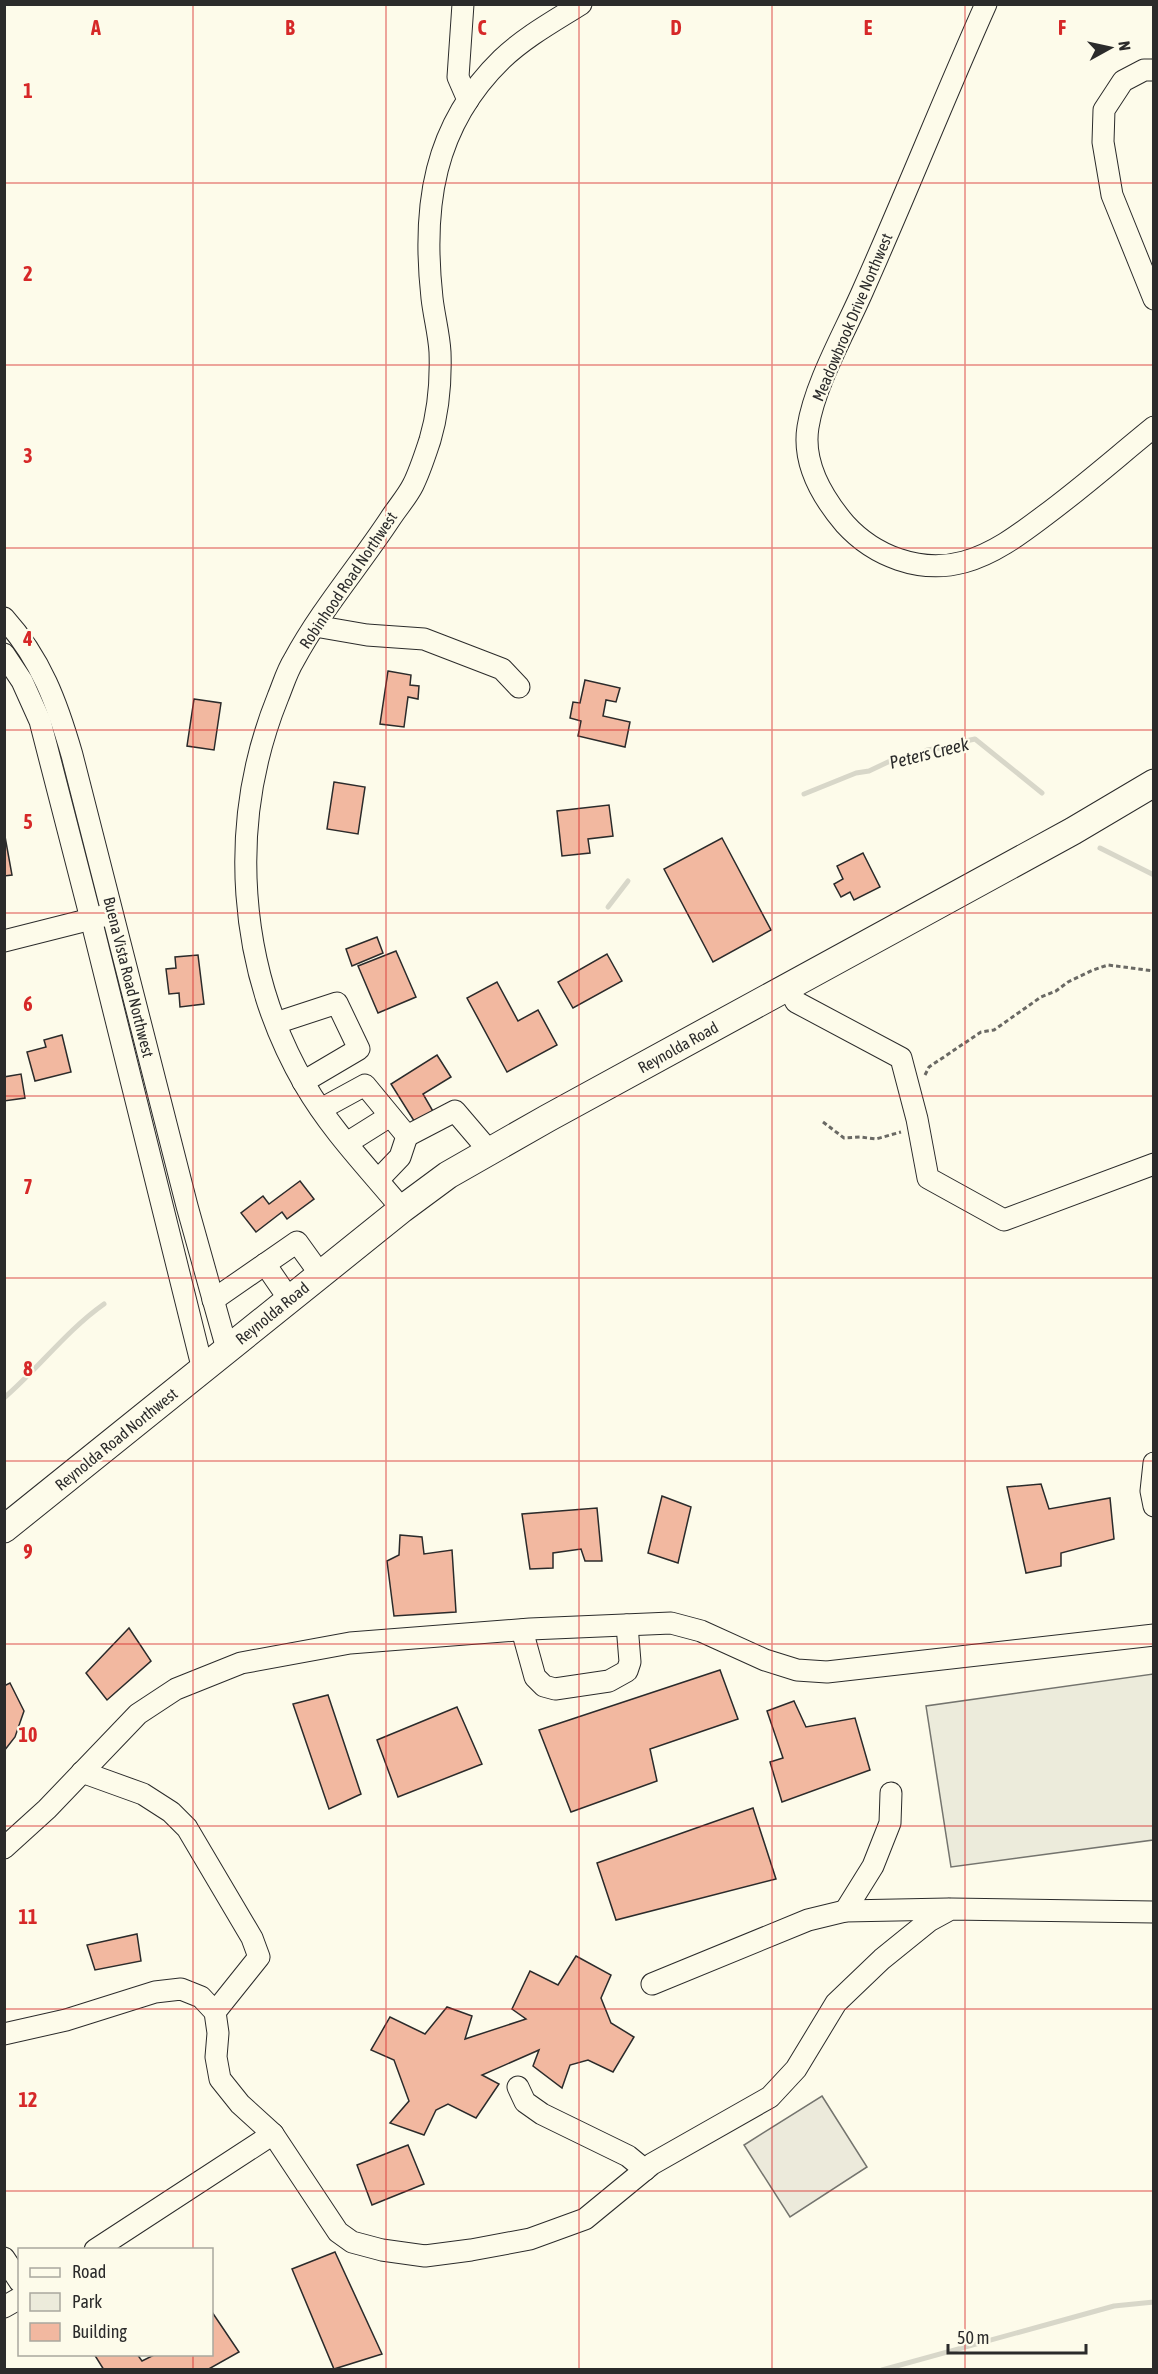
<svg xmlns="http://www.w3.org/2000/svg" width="1158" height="2374" font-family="'Asap Condensed',sans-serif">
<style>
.green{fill:#ecebdb;stroke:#74746e;stroke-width:1.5}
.parking{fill:#eceadb;stroke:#74746e;stroke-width:1.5}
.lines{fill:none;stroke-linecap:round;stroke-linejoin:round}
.stream{stroke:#d8d7c9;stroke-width:5}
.building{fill:#f2b8a0;stroke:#2b2b2b;stroke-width:1.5}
.minor-casing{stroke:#2b2b2b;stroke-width:23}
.major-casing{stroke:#2b2b2b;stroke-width:29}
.path{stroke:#6a6964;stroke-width:3;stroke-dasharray:4.5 3;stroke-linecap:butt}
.minor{stroke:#fdfbea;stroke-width:21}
.major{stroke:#fdfbea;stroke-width:27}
.grid{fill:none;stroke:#d62828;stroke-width:1.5;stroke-opacity:0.55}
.labels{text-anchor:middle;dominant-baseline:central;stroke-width:4.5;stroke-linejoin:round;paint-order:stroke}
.street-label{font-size:16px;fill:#2b2b2b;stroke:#fdfbea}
.water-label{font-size:18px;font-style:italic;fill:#2b2b2b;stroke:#fdfbea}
.grid-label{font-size:20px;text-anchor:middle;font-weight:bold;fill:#d62828;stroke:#fdfbea;stroke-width:4.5;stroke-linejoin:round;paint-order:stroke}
</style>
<rect width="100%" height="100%" fill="#fdfbea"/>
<path class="green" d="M1153 1674V1840L951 1867 926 1706Z"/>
<path class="parking" d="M822 2096 867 2167 790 2217 744 2145Z"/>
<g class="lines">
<g class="stream">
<path d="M804 794 856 773 869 771 888 762 921 754 927 750 954 746 961 742 975 739 1042 793"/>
<path d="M1100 848 1154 875"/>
<path d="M608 907 628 881"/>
<path d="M4 1398C39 1368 66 1331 104 1304"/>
<path d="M882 2370 1114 2306 1154 2302"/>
</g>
</g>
<g class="building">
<path d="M388 671 411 675 410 685 419 686 418 699 408 697 404 727 380 724Z"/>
<path d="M585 680 620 688 616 702 606 700 603 716 630 722 625 747 578 736 581 721 570 718 573 702 580 703Z"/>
<path d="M194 699 221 703 214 750 187 746Z"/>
<path d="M334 782 365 787 358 834 327 829Z"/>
<path d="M609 805 613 836 588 839 590 853 562 856 557 811Z"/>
<path d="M4 831 12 875 4 876Z"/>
<path d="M722 838 771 930 713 962 664 869Z"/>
<path d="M863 853 880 887 854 900 850 892 841 897 834 884 843 879 837 866Z"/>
<path d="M377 937 383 953 352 966 346 949Z"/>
<path d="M396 951 416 997 378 1013 358 966Z"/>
<path d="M607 954 622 981 573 1008 558 982Z"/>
<path d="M198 955 204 1004 180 1007 179 993 169 994 166 969 176 968 175 957Z"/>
<path d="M497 982 518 1021 538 1010 557 1045 507 1072 467 998Z"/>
<path d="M62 1035 71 1072 35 1081 27 1052 46 1047 44 1040Z"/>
<path d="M437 1055 451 1077 423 1094 434 1113 416 1124 391 1084Z"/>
<path d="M21 1074 25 1098 4 1101V1077Z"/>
<path d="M300 1181 314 1199 287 1219 282 1212 256 1232 241 1213 263 1196 269 1204Z"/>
<path d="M1041 1484 1049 1509 1110 1498 1114 1539 1061 1553V1566L1026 1573 1007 1487Z"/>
<path d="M662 1496 691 1507 678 1563 648 1553Z"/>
<path d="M597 1508 602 1561H585L581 1549 553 1553V1568L530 1569 522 1514Z"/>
<path d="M400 1535 422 1537 424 1554 452 1550 456 1612 394 1616 387 1561 399 1555Z"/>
<path d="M129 1628 151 1661 107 1700 86 1673Z"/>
<path d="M720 1670 738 1719 650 1749 657 1781 571 1812 539 1730Z"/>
<path d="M10 1683 24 1711 15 1737 4 1751V1686Z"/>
<path d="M328 1695 361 1794 329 1809 293 1704Z"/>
<path d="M794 1701 806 1727 855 1718 870 1770 782 1802 770 1762 783 1758 767 1711Z"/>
<path d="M457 1707 482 1764 398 1797 377 1740Z"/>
<path d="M753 1808 776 1879 616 1920 597 1863Z"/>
<path d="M137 1934 141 1961 95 1970 87 1945Z"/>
<path d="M576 1956 611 1975 601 1998 611 2023 634 2037 613 2072 588 2060 570 2065 562 2088 533 2066 539 2050 482 2075 499 2084 476 2118 448 2104 436 2110 424 2135 390 2123 409 2101 394 2060 371 2050 390 2017 425 2034 447 2007 472 2016 465 2039 526 2019 512 2009 530 1971 558 1985Z"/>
<path d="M408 2145 424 2184 372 2205 357 2165Z"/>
<path d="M335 2252 382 2354 334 2369 292 2269Z"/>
<path d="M212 2312 239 2352 207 2370H104L94 2354H137L142 2361 156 2354H212Z"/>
</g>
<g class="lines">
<g class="minor-casing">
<g id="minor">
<path d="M463 4 458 77 468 100"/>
<path d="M986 4C944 98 906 194 864 288 846 330 815 383 808 427 802 464 822 497 845 524 874 556 920 574 964 562 994 554 1020 534 1044 516 1082 488 1117 457 1154 427"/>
<path d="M1154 70H1144L1123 81 1104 110 1103 142 1112 195 1154 299"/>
<path d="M4 618C41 659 57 703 72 755L187 1206 227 1349"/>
<path d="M315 626 367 635 424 639 502 669 519 687"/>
<path d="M4 654 22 681 40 721 91 919 203 1370"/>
<path d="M4 941 103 916"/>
<path d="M788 987 796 1002 901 1058 917 1119 928 1178 1004 1220 1154 1164"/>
<path d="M276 1023 337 1003 359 1049 303 1082"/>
<path d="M321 1109 365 1085 407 1136 455 1111 490 1152"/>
<path d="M347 1143 390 1116"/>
<path d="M378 1180 400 1157 407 1136"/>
<path d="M402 1209C369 1169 331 1130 305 1085 237 968 227 823 278 697 283 685 287 671 294 660 321 610 359 566 390 519 397 508 407 497 413 485 420 471 425 455 430 440 438 413 441 380 440 352 439 334 434 316 432 298 422 207 433 126 502 59 525 37 554 21 581 4"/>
<path d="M265 1264 289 1299"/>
<path d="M213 1300 297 1242 320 1274"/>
<path d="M1154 1463 1151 1491 1154 1506"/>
<path d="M522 1630 535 1677 544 1686 555 1689 609 1681 627 1671 630 1662 627 1625"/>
<path d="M82 1772 143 1794 171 1812 187 1828 252 1938 259 1957 215 2012"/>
<path d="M4 1848 47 1809 138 1714 176 1689 241 1663 350 1643 530 1629 671 1623 701 1631 765 1660 797 1670 827 1672 1154 1635"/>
<path d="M845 1911 873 1866 890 1823 891 1793"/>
<path d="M652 1984 808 1920 845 1911 948 1909"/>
<path d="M4 2034 66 2020 155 1992 181 1989 201 1997 215 2012 218 2033 216 2057 220 2079 240 2104 273 2134 338 2232 352 2242 382 2250 425 2256 471 2250 530 2239 585 2219 652 2164 770 2097 796 2069 836 2003 882 1959 929 1921 951 1909 1154 1912"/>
<path d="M518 2087 525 2102 542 2114 628 2156 645 2170"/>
<path d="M95 2250 273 2134"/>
<path d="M4 2258 20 2282"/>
<path d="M4 2307 20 2298"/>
</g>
</g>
<g class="major-casing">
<path id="major" d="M4 1529 402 1209 448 1175 548 1118 1073 831 1154 783"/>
</g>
<g class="path">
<path d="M925 1075 929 1067 981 1032 994 1030 1041 997 1056 991 1068 982 1093 970 1108 965 1154 971"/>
<path d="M823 1122 844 1138 860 1137 876 1139 901 1132"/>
</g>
<use href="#minor" class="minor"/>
<use href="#major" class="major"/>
</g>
<path class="grid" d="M193 4V2250M386 4V2370M579 4V2370M772 4V2370M965 4V2370M4 183H1154M4 365H1154M4 548H1154M4 730H1154M4 913H1154M4 1096H1154M4 1278H1154M4 1461H1154M4 1644H1154M4 1826H1154M4 2009H1154M4 2191H1154M193 2354V2370"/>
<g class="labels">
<g class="street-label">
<text transform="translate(852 317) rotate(-67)">Meadowbrook Drive Northwest</text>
<text transform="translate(348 580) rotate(-56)">Robinhood Road Northwest</text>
<text transform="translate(129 977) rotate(76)">Buena Vista Road Northwest</text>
<text transform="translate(678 1047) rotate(-29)">Reynolda Road</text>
<text transform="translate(272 1313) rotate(-39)">Reynolda Road</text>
<text transform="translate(116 1439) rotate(-39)">Reynolda Road Northwest</text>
</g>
<g class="water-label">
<text transform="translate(929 753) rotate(-14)">Peters Creek</text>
</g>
</g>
<g class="grid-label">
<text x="96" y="35">A</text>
<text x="290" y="35">B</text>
<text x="482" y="35">C</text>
<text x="676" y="35">D</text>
<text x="868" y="35">E</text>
<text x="1062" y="35">F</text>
<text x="28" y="98">1</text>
<text x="28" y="281">2</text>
<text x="28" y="463">3</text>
<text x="28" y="646">4</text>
<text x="28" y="829">5</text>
<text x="28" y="1011">6</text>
<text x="28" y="1194">7</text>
<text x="28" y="1376">8</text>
<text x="28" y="1559">9</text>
<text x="28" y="1742">10</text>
<text x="28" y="1924">11</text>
<text x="28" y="2107">12</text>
</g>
<rect width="1158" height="2374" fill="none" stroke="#2b2b2b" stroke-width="12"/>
<rect x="18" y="2248" width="195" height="108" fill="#fdfbea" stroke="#a9a89e" stroke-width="1.5"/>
<rect x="30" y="2268" width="30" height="9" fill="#fdfbea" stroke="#a9a89e" stroke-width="1.5"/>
<text x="72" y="2278" font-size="18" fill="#2b2b2b">Road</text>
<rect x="30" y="2293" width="30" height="18" fill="#ecebdb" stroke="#a9a89e" stroke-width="1.5"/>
<text x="72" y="2308" font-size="18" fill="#2b2b2b">Park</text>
<rect x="30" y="2323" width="30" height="18" fill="#f2b8a0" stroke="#a9a89e" stroke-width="1.5"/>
<text x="72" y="2338" font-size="18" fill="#2b2b2b">Building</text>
<g transform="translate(1110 48) rotate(82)" stroke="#fdfbea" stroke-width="4.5" paint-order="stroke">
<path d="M0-4.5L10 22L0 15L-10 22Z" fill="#2b2b2b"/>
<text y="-9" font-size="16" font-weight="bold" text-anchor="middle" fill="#2b2b2b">N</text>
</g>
<path d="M948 2344v9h138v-9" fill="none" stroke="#2b2b2b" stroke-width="3"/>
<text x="957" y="2344" font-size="18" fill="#2b2b2b" stroke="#fdfbea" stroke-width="4.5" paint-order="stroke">50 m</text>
</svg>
